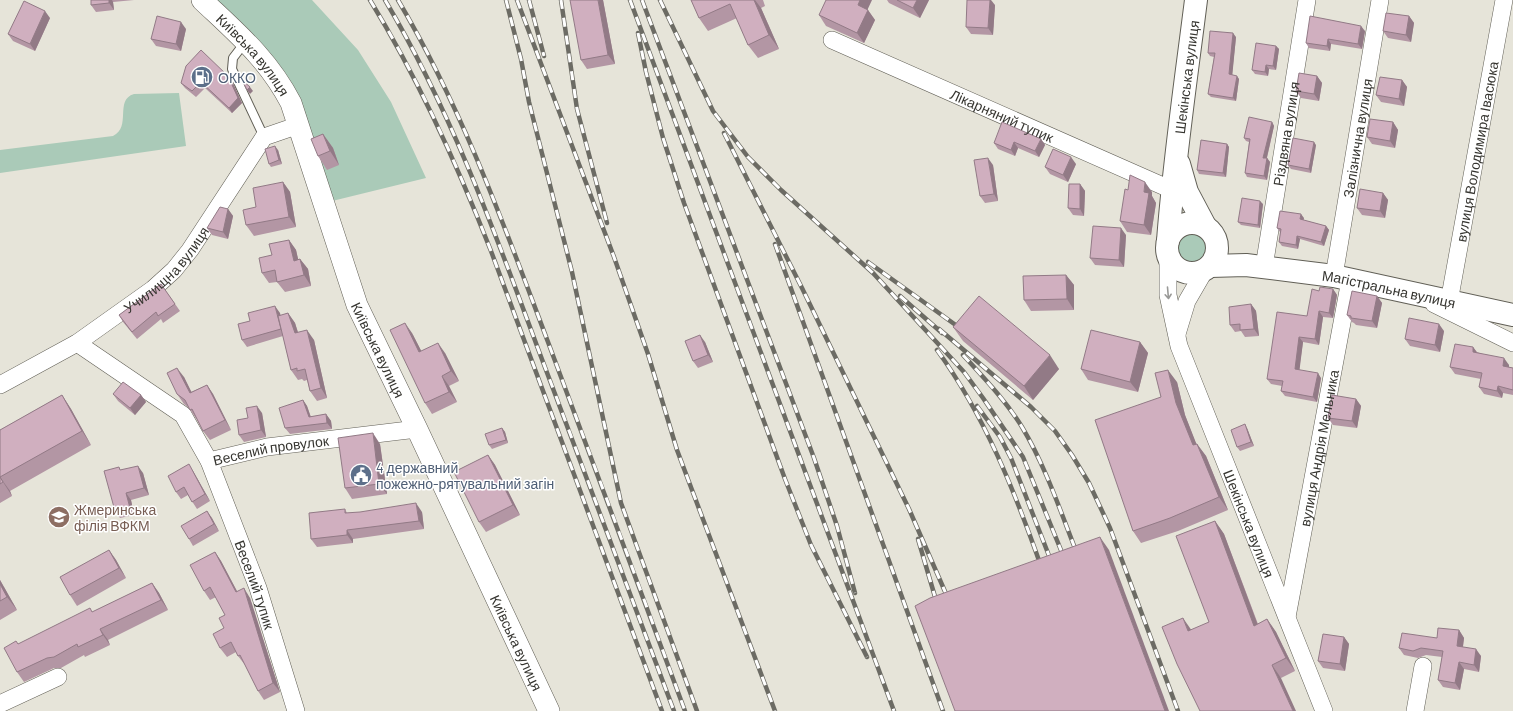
<svg xmlns="http://www.w3.org/2000/svg" width="1513" height="711" font-family="Barlow,sans-serif">
<style>
.green{fill:#aacab8}
.lines{fill:none;stroke-linecap:round;stroke-linejoin:round}
.service-casing{stroke:#615f56;stroke-width:10}
.minor-casing{stroke:#615f56;stroke-width:18}
.tertiary-casing{stroke:#615f56;stroke-width:22}
.secondary-casing{stroke:#615f56;stroke-width:24}
.service{stroke:#fff;stroke-width:8}
.minor{stroke:#fff;stroke-width:17}
.tertiary{stroke:#fff;stroke-width:21}
.secondary{stroke:#fff;stroke-width:22}
.rail-casing{stroke:#6c6b64;stroke-width:4.5}
.rail{stroke:#fff;stroke-width:3;stroke-dasharray:9;stroke-linecap:butt}
.wall{fill:#b396a4}
.shaded-wall{fill:#927a86}
.building{fill:#d0afbf;stroke:#927a86}
.oneway{stroke:#9a9a98}
.labels{text-anchor:middle;dominant-baseline:central;stroke-width:3;stroke-linejoin:round;paint-order:stroke}
.street-label{font-size:14px;fill:#363530;stroke:#fff}
.service-label{font-size:14px;fill:#4e5e75;stroke:#fff;text-anchor:start}
.education-label{font-size:14px;fill:#785e54;stroke:#fff;text-anchor:start}
</style>
<rect width="100%" height="100%" fill="#e6e4d9"/>
<g class="green">
<path d="M202 0H312L358 50 391 102 426 178 324 203 291 103Z"/>
<path d="M179 93 186 146 0 173V150L113 136C132 127 114 100 134 94Z"/>
<circle cx="1192" cy="248" r="17"/>
</g>
<g class="lines">
<g class="service-casing">
<path id="service" d="M246 41 233 58 232 69 264 137"/>
</g>
<g class="minor-casing">
<g id="minor">
<path id="s1" d="M832 40 1172 190"/>
<path id="s2" d="M1168 254V295L1179 346 1324 711"/>
<path id="s3" d="M1264 267 1307 0"/>
<path id="s4" d="M1334 276 1380 0"/>
<path id="s5" d="M1449 302 1504 0"/>
<path d="M1434 304 1513 343"/>
<path d="M1177 334 1187 301 1205 270"/>
<path id="s6" d="M77 343 183 415 209 461 258 588 296 711"/>
<path id="s7" d="M0 385 77 343 153 289 174 270 190 250 264 137 299 125"/>
<path id="s8" d="M209 461 267 447 417 429"/>
<path id="s9" d="M1287 617 1350 280"/>
<path d="M0 704 58 677"/>
<path d="M1415 711 1423 666"/>
</g>
</g>
<g class="tertiary-casing">
<g id="tertiary">
<path id="s10" d="M202 0C238 34 268 59 291 103L357 305 417 429 549 711"/>
</g>
</g>
<g class="secondary-casing">
<g id="secondary">
<path d="M1179 164 1187 192 1205 226"/>
<circle cx="1192" cy="248" r="25"/>
<path id="s11" d="M1168 241C1174 160 1186 80 1196 0"/>
<path id="s12" d="M1210 266 1246 265 1334 276 1513 315"/>
</g>
</g>
<use href="#service" class="service"/>
<use href="#minor" class="minor"/>
<use href="#tertiary" class="tertiary"/>
<use href="#secondary" class="secondary"/>
<g class="rail-casing">
<g id="rail">
<path d="M370 0C419 80 457 164 491 251L662 711"/>
<path d="M385 0C450 109 493 227 537 346 583 467 628 589 674 711"/>
<path d="M398 0C462 108 504 225 548 342 594 465 640 588 685 711"/>
<path d="M506 0 521 59 529 102 572 272 621 503 697 711"/>
<path d="M517 0 614 257 648 354 677 450 775 711"/>
<path d="M529 0 544 56"/>
<path d="M561 0 577 109 607 223"/>
<path d="M630 0 894 711"/>
<path d="M642 0 814 458 837 526 855 593"/>
<path d="M660 0 713 111 748 157 781 190 873 273 964 372 983 398 1023 457 1065 560"/>
<path d="M638 33 646 72 663 138 684 203 785 479 811 545 867 657"/>
<path d="M724 133 802 288 909 509 950 603"/>
<path d="M775 244 943 711"/>
<path d="M868 262 964 331"/>
<path d="M900 296 942 333"/>
<path d="M939 329 1031 407 1055 431 1072 455 1089 483 1110 528 1178 711"/>
<path d="M937 350C985 416 1015 492 1042 569"/>
<path d="M963 355C984 378 1006 401 1022 427 1046 467 1061 513 1078 556"/>
<path d="M977 406 1000 437 1011 458 1053 566"/>
<path d="M918 539 938 607"/>
</g>
</g>
<use href="#rail" class="rail"/>
</g>
<g class="wall">
<path d="M91 0H134L113 2 114 10 96 12 91 5Z"/>
<path d="M603 0 615 64 587 69 581 60Z"/>
<path d="M691 0H763L765 6 761 8 779 49 758 58 748 45 737 18 708 31 699 18Z"/>
<path d="M887 0H929L920 18 889 3Z"/>
<path d="M995 5 993 35 971 34 966 27Z"/>
<path d="M867 9 875 20 864 43 826 26 819 15Z"/>
<path d="M1409 16 1414 23 1411 42 1388 38 1383 31Z"/>
<path d="M50 18 35 51 13 41 8 34Z"/>
<path d="M186 29 181 51 156 46 151 39Z"/>
<path d="M1365 31 1362 49 1331 44 1330 51 1309 48 1306 43Z"/>
<path d="M1236 37 1232 75 1239 79 1236 101 1211 97 1208 94 1214 57 1210 56 1208 53Z"/>
<path d="M1276 46 1279 49 1276 70 1269 69 1268 76 1255 74 1252 70Z"/>
<path d="M1317 76 1322 83 1319 101 1301 98 1296 91Z"/>
<path d="M1402 80 1407 87 1404 106 1381 102 1376 95Z"/>
<path d="M232 81 242 103 232 113 205 88 196 97 185 88 181 83Z"/>
<path d="M1272 122 1274 126 1267 158 1270 162 1267 180 1247 177 1245 173 1249 142 1246 141 1244 138Z"/>
<path d="M1393 122 1398 130 1395 148 1372 144 1367 137Z"/>
<path d="M323 134 333 148 339 165 327 170 318 156Z"/>
<path d="M1041 139 1045 145 1039 157 1018 148 1015 156 998 149 994 143Z"/>
<path d="M1227 144 1229 147 1226 177 1199 174 1197 170Z"/>
<path d="M1316 145 1311 173 1291 169 1288 165Z"/>
<path d="M278 150 282 164 271 167 269 164Z"/>
<path d="M1076 164 1068 182 1050 174 1045 167Z"/>
<path d="M993 165 998 201 985 203 980 196Z"/>
<path d="M283 182 290 192 296 227 254 236 246 225Z"/>
<path d="M1080 184 1085 191 1084 216 1073 215 1068 208Z"/>
<path d="M1152 192V196L1156 203 1151 235 1127 232 1120 221Z"/>
<path d="M1383 193 1388 200 1385 218 1362 215 1357 208Z"/>
<path d="M1263 204 1260 228 1241 225 1238 222Z"/>
<path d="M228 209 233 216 228 239 212 235 207 228Z"/>
<path d="M1304 218 1303 220 1326 226 1329 230 1324 246 1300 239 1298 249 1282 246 1279 242 1281 232H1280L1277 228Z"/>
<path d="M1126 235 1124 267 1095 265 1090 258Z"/>
<path d="M289 240 296 250 298 260 300 259 308 269 311 286 285 292 277 282 269 283 262 273 272 255Z"/>
<path d="M1066 275 1074 285V310L1031 311 1024 300Z"/>
<path d="M161 284 180 311 163 323 161 319 137 339 123 322 119 315Z"/>
<path d="M1333 289 1337 295 1333 318 1323 317 1319 345 1303 342 1299 370 1321 378 1317 402 1285 396 1281 391 1282 386 1271 384 1267 379 1307 316 1319 291Z"/>
<path d="M1377 296 1382 303 1377 328 1356 325 1354 323 1352 322 1347 315Z"/>
<path d="M1251 304 1256 311 1259 336 1245 337 1241 331 1235 332 1230 325Z"/>
<path d="M280 313V316L288 313 295 323 298 332 314 340 327 398 317 401 310 391 307 380 304 381 302 379 298 380 291 370 283 336 247 347 242 340Z"/>
<path d="M953 327 1059 369 1033 400 963 341Z"/>
<path d="M1444 331 1440 352 1410 346 1405 339Z"/>
<path d="M412 333 421 351 445 353 459 381 449 386 457 402 432 414 425 403Z"/>
<path d="M705 342 713 362 698 368 693 361Z"/>
<path d="M1140 342 1148 353 1138 392 1088 380 1081 369Z"/>
<path d="M1473 347 1477 352 1509 365V367L1513 368V395L1503 393 1502 398 1484 394 1479 387 1481 379 1455 374 1450 367Z"/>
<path d="M184 377 191 392 207 385 213 394 231 430 210 440 203 431 197 420 189 408 184 404 177 394Z"/>
<path d="M1177 382 1185 415 1196 444H1197L1206 456 1228 510 1178 531 1141 543 1133 531 1161 397Z"/>
<path d="M113 394 141 395 146 402 135 415 118 401Z"/>
<path d="M62 395 71 409 91 445 10 491 12 496 0 503V430Z"/>
<path d="M1356 399 1361 406 1357 428 1333 425 1328 418Z"/>
<path d="M303 400 307 406 311 417 326 414 331 421 332 429 290 434 285 428Z"/>
<path d="M262 413 266 437 244 442 239 435Z"/>
<path d="M502 428 505 432 508 443 492 449 489 445Z"/>
<path d="M1247 428 1254 446 1240 451 1237 447Z"/>
<path d="M380 444 387 494 352 499 345 488Z"/>
<path d="M488 455 495 465 520 515 486 532 479 522Z"/>
<path d="M121 470 143 473 149 495 131 500 134 515 120 518 115 511Z"/>
<path d="M193 471 210 501 197 509 188 495 181 499 176 492Z"/>
<path d="M345 509 347 513 422 512 424 529 353 539V543L317 547 311 539Z"/>
<path d="M207 511 219 531 193 546 189 539Z"/>
<path d="M1215 521 1224 534 1258 624 1267 619 1276 632 1295 671 1281 678 1209 622Z"/>
<path d="M109 550 116 560 126 578 77 606 70 595Z"/>
<path d="M215 552 221 561 237 591 250 598 280 692 264 700 258 691 245 665 238 656 236 652 227 657 220 648 224 628 225 615 216 597 210 600 204 591Z"/>
<path d="M0 580 17 610 0 620Z"/>
<path d="M152 583 159 593 168 610 108 640 110 645 85 657 84 655 61 668H54L24 682 17 672 19 644 93 612Z"/>
<path d="M1459 630 1464 638 1463 647 1481 656 1479 672 1464 669 1460 690 1443 687 1438 680 1442 657 1426 655 1418 658 1404 655 1399 648 1437 638Z"/>
<path d="M1344 637 1349 644 1345 671 1323 668 1318 661Z"/>
</g>
<g class="shaded-wall">
<path d="M109 0H112L113 2 114 10 109 3Z"/>
<path d="M598 0H603L615 64 608 55Z"/>
<path d="M754 0H755L761 8 779 49 769 35Z"/>
<path d="M860 0H872L865 15 858 5Z"/>
<path d="M917 0H929L920 18 913 8Z"/>
<path d="M990 0H991L995 5 993 35 988 28Z"/>
<path d="M868 10 875 20 864 43 857 33Z"/>
<path d="M45 11 50 18 35 51 30 44Z"/>
<path d="M1409 16 1414 23 1411 42 1406 35Z"/>
<path d="M181 22 186 29 181 51 176 44Z"/>
<path d="M1361 26 1365 31 1362 49 1358 44Z"/>
<path d="M1233 33 1236 37 1232 78 1229 74Z"/>
<path d="M1328 39 1331 44 1330 51 1327 46Z"/>
<path d="M1276 46 1279 49 1276 70 1273 66Z"/>
<path d="M1266 65 1269 69 1268 76 1265 72Z"/>
<path d="M228 76 232 81 242 103 232 113 229 108Z"/>
<path d="M1237 76 1239 79 1236 101 1233 98Z"/>
<path d="M1317 76 1322 83 1319 101 1314 94Z"/>
<path d="M1402 80 1407 87 1404 106 1399 99Z"/>
<path d="M250 87 253 91 250 94 247 90Z"/>
<path d="M1272 122 1274 126 1266 161 1263 158Z"/>
<path d="M1393 122 1398 130 1395 148 1390 141Z"/>
<path d="M323 134 333 148 339 165 330 151Z"/>
<path d="M1041 139 1045 145 1039 157 1035 151Z"/>
<path d="M1014 142 1018 148 1015 156 1011 150Z"/>
<path d="M1314 142 1316 145 1311 173 1309 169Z"/>
<path d="M1227 144 1229 147 1226 177 1223 173Z"/>
<path d="M275 146 278 150 282 164 279 160Z"/>
<path d="M1071 157 1076 164 1068 182 1063 175Z"/>
<path d="M988 158 993 165 998 201 994 194Z"/>
<path d="M1267 158 1270 162 1267 180 1264 176Z"/>
<path d="M283 182 290 192 296 227 289 217Z"/>
<path d="M1145 182 1152 192V196L1156 203 1151 235 1144 225V192Z"/>
<path d="M1080 184 1085 191 1084 216 1080 209Z"/>
<path d="M1383 193 1388 200 1385 218 1380 211Z"/>
<path d="M1260 201 1263 204 1260 228 1258 225Z"/>
<path d="M228 209 233 216 228 239 223 232Z"/>
<path d="M1301 214 1304 218 1303 222 1300 219Z"/>
<path d="M1326 226 1329 230 1324 246 1321 242Z"/>
<path d="M1121 228 1126 235 1124 267 1119 260Z"/>
<path d="M1297 236 1300 239 1298 249 1296 245Z"/>
<path d="M289 240 296 250 301 271 294 261Z"/>
<path d="M300 259 308 269 311 286 304 275Z"/>
<path d="M1066 275 1074 285V310L1067 299Z"/>
<path d="M1333 289 1337 295 1333 318 1329 313Z"/>
<path d="M1377 296 1382 303 1377 328 1372 321Z"/>
<path d="M1251 304 1256 311 1259 336 1254 329Z"/>
<path d="M275 306 280 313 286 336 281 329Z"/>
<path d="M1319 311 1323 317 1319 345 1315 339Z"/>
<path d="M288 313 295 323 301 343 295 333Z"/>
<path d="M405 323 412 333 427 362 419 352Z"/>
<path d="M1439 324 1444 331 1440 352 1435 345Z"/>
<path d="M307 330 314 340 327 398 321 388Z"/>
<path d="M700 335 705 342 713 362 708 355Z"/>
<path d="M1299 337 1303 342 1299 374 1295 369Z"/>
<path d="M1140 342 1148 353 1138 392 1130 382Z"/>
<path d="M438 343 445 353 459 381 451 371Z"/>
<path d="M1473 347 1478 354 1473 352Z"/>
<path d="M1050 355 1059 369 1033 400 1024 386Z"/>
<path d="M1504 358 1509 365 1508 373 1503 366Z"/>
<path d="M177 368 184 377 197 403 190 393Z"/>
<path d="M1168 370 1177 382 1185 415 1202 458 1193 445 1176 403Z"/>
<path d="M1318 373 1321 378 1317 402 1313 397Z"/>
<path d="M442 376 449 386 457 402 449 392Z"/>
<path d="M207 385 213 394 231 430 225 420Z"/>
<path d="M1498 386 1503 393 1502 398 1497 391Z"/>
<path d="M62 395 71 409 91 445 82 431Z"/>
<path d="M141 395 146 402 135 415 130 408Z"/>
<path d="M1356 399 1361 406 1357 428 1352 421Z"/>
<path d="M303 400 307 406 313 424 309 417Z"/>
<path d="M257 406 262 413 266 437 261 430Z"/>
<path d="M326 414 331 421 332 429 327 423Z"/>
<path d="M1245 424 1247 428 1254 446 1251 442Z"/>
<path d="M502 428 505 432 508 443 506 440Z"/>
<path d="M373 433 380 444 387 494 379 484Z"/>
<path d="M1197 444 1206 456 1228 510 1219 497Z"/>
<path d="M488 455 495 465 520 515 513 505Z"/>
<path d="M189 464 193 471 210 501 205 494Z"/>
<path d="M138 466 143 473 149 495 144 488Z"/>
<path d="M0 477 10 491 12 496 3 482Z"/>
<path d="M126 493 131 500 134 515 130 508Z"/>
<path d="M416 503 422 512 424 529 419 521Z"/>
<path d="M207 511 212 518 219 531 214 524Z"/>
<path d="M1215 521 1224 534 1263 639 1254 626Z"/>
<path d="M347 530 353 539V543L347 535Z"/>
<path d="M1100 537 1109 550 1169 711H1165Z"/>
<path d="M109 550 116 560 126 578 119 568Z"/>
<path d="M215 552 221 561 242 601 236 592Z"/>
<path d="M0 580 17 610 7 597 0 584Z"/>
<path d="M152 583 159 593 168 610 161 600Z"/>
<path d="M244 588 250 598 280 692 273 683Z"/>
<path d="M1183 618 1192 631H1188Z"/>
<path d="M1267 619 1276 632 1295 671 1286 658Z"/>
<path d="M100 629 108 640 110 645 103 635Z"/>
<path d="M1459 630 1464 638 1462 653 1457 646Z"/>
<path d="M1344 637 1349 644 1345 671 1340 664Z"/>
<path d="M1476 649 1481 656 1479 672 1474 665Z"/>
<path d="M1459 662 1464 669 1460 690 1455 683Z"/>
<path d="M1272 665 1281 678 1296 711H1293Z"/>
</g>
<g class="building">
<path d="M91 0H109V3L91 5Z"/>
<path d="M570 0H598L608 55 581 60Z"/>
<path d="M691 0H754L769 35 748 45 730 4 699 18Z"/>
<path d="M826 0H860L858 5 868 10 857 33 819 15Z"/>
<path d="M897 0H917L913 8Z"/>
<path d="M967 0H990L988 28 966 27Z"/>
<path d="M24 1 45 11 30 44 8 34Z"/>
<path d="M1386 13 1409 16 1406 35 1383 31Z"/>
<path d="M157 16 181 22 176 44 151 39Z"/>
<path d="M1310 16 1361 26 1358 44 1328 39 1327 46 1306 43Z"/>
<path d="M1210 31 1233 33 1229 74 1237 76 1233 98 1208 94 1215 53H1208Z"/>
<path d="M1256 43 1276 46 1273 66 1266 65 1265 72 1252 70Z"/>
<path d="M201 50 228 76 238 98 229 108 201 82 192 91 181 83 186 66Z"/>
<path d="M1299 73 1317 76 1314 94 1296 91Z"/>
<path d="M1380 77 1402 80 1399 99 1376 95Z"/>
<path d="M242 80 250 87 247 90Z"/>
<path d="M1249 117 1272 122 1263 158H1267L1264 176 1245 173 1250 139 1244 138Z"/>
<path d="M1370 119 1393 122 1390 141 1367 137Z"/>
<path d="M1002 122 1041 139 1035 151 1014 142 1011 150 994 143Z"/>
<path d="M323 134 330 151 318 156 311 139Z"/>
<path d="M1293 138 1314 142 1309 169 1288 165Z"/>
<path d="M1201 140 1227 144 1223 173 1197 170Z"/>
<path d="M275 146 279 160 269 164 265 149Z"/>
<path d="M1053 149 1071 157 1063 175 1045 167Z"/>
<path d="M988 158 994 194 980 196 974 160Z"/>
<path d="M1130 175 1145 182 1144 192 1149 193 1144 225 1120 221 1125 189 1128 190Z"/>
<path d="M283 182 289 217 246 225 243 210 256 207 253 188Z"/>
<path d="M1069 184H1080V209L1068 208Z"/>
<path d="M1360 189 1383 193 1380 211 1357 208Z"/>
<path d="M1242 198 1260 201 1258 225 1238 222Z"/>
<path d="M220 207 228 209 223 232 207 228Z"/>
<path d="M1280 211 1301 214 1300 219 1326 226 1321 242 1297 236 1296 245 1279 242 1281 229 1277 228Z"/>
<path d="M1093 226 1121 228 1119 260 1090 258Z"/>
<path d="M289 240 294 261 300 259 304 275 277 282 275 270 262 273 259 258 272 255 269 244Z"/>
<path d="M1066 275 1067 299 1024 300 1023 276Z"/>
<path d="M161 284 175 304 158 316 156 312 132 332 119 315Z"/>
<path d="M1320 287 1333 289 1329 313 1319 311 1315 339 1299 337 1295 369 1318 373 1313 397 1281 391 1283 381 1267 379 1277 312 1307 316 1312 289 1319 291Z"/>
<path d="M1352 291 1377 296 1372 321 1351 318V316L1347 315Z"/>
<path d="M979 296 1050 355 1024 386 953 327Z"/>
<path d="M1251 304 1254 329 1240 330V324L1230 325 1229 307Z"/>
<path d="M275 306 281 329 242 340 238 324 250 321 248 313Z"/>
<path d="M288 313 295 333 307 330 321 388 310 391 305 369 297 371V368L291 370 278 316Z"/>
<path d="M1409 318 1439 324 1435 345 1405 339Z"/>
<path d="M405 323 419 352 438 343 451 371 442 376 449 392 425 403 390 330Z"/>
<path d="M1091 330 1140 342 1130 382 1081 369Z"/>
<path d="M700 335 708 355 693 361 685 341Z"/>
<path d="M1455 344 1473 347V352L1504 358 1503 366 1513 368V390L1498 386 1497 391 1479 387 1482 373 1450 367Z"/>
<path d="M177 368 190 393 207 385 225 420 203 431 192 409 190 410 185 400 177 394 167 373Z"/>
<path d="M1168 370 1176 403 1193 445 1197 444 1219 497 1170 518 1133 531 1095 420 1161 397 1155 373Z"/>
<path d="M123 382 141 395 130 408 113 394Z"/>
<path d="M62 395 82 431 0 477 3 482 0 484V430Z"/>
<path d="M1332 395 1356 399 1352 421 1328 418Z"/>
<path d="M303 400 309 417 326 414 327 423 285 428 279 408Z"/>
<path d="M257 406 261 430 239 435 237 420 248 418 246 408Z"/>
<path d="M1245 424 1251 442 1237 447 1231 430Z"/>
<path d="M502 428 506 440 489 445 485 434Z"/>
<path d="M373 433 379 484 345 488 338 438Z"/>
<path d="M488 455 513 505 479 522 454 472Z"/>
<path d="M189 464 205 494 192 502 184 487 176 492 168 476Z"/>
<path d="M138 466 144 488 126 493 130 508 115 511 104 471 119 467 120 470Z"/>
<path d="M416 503 419 521 347 530V535L311 539 309 513 345 509V513L360 512Z"/>
<path d="M207 511 214 524 189 539 181 526Z"/>
<path d="M1215 521 1254 626 1267 619 1286 658 1272 665 1293 711H1200L1177 664 1162 627 1183 618 1188 631 1209 622 1176 536Z"/>
<path d="M1100 537 1165 711H955L915 606 930 598Z"/>
<path d="M109 550 119 568 70 595 60 577Z"/>
<path d="M215 552 236 592 244 588 273 683 258 691 240 655 238 656 231 642 220 648 213 634 224 628 219 618 225 615 210 587 204 591 190 565Z"/>
<path d="M152 583 161 600 100 629 103 635 78 647 77 644 54 657 47 658 17 672 4 648 16 641 18 644 90 608 92 612Z"/>
<path d="M0 584 7 597 0 601Z"/>
<path d="M1438 628 1459 630 1457 646 1476 649 1474 665 1459 662 1455 683 1438 680 1443 651 1421 648 1413 651 1399 648 1402 633 1437 638Z"/>
<path d="M1323 634 1344 637 1340 664 1318 661Z"/>
</g>
<defs><path id="oneway-shaft" d="M-6 0H5M1.5-3L5.5 0L1.5 3" fill="none" stroke-width="1.6" stroke-linecap="round" stroke-linejoin="round"/></defs>
<use class="oneway" href="#oneway-shaft" transform="translate(1168 293) rotate(85)"/>
<defs>
<g id="fuel-disc" transform="scale(1.15)"><circle r="9.5" fill="#5c6f8a" stroke="#fff"/><path d="M-5.5-6h7V0h2V4h1.3V-2.5L3-4.5l.8-.8L6-3V5H2.5V1h-1V6h-7ZM-4.2-4.7v3.2H.2V-4.7Z" fill="#fff"/></g>
<g id="civic-disc" transform="scale(1.15)"><circle r="9.5" fill="#5c6f8a" stroke="#fff"/><path d="M-.6-6.5H3V-4.5H.6V-3L4-1V1h2V6H-6V1h2V-1L-.6-3ZM-1.2 2.5V6h2.4V2.5Z" fill="#fff"/></g>
<g id="university-disc" transform="scale(1.15)"><circle r="9.5" fill="#8d6e63" stroke="#fff"/><path d="M0-5L7-2L0 1L-7-2ZM-4 1L0 2.5L4 1V4Q0 6-4 4Z" fill="#fff"/></g>
</defs>
<g fill-rule="evenodd">
<use href="#fuel-disc" x="202" y="77"/>
<use href="#civic-disc" x="361" y="475"/>
<use href="#university-disc" x="59" y="517"/>
</g>
<g class="labels">
<g class="street-label">
<text stroke="none"><textPath href="#s10" startOffset="75">Київська вулиця</textPath></text>
<text stroke="none"><textPath href="#s11" startOffset="165">Шекінська вулиця</textPath></text>
<text stroke="none"><textPath href="#s1" startOffset="186">Лікарняний тупик</textPath></text>
<text stroke="none"><textPath href="#s3" startOffset="135">Різдвяна вулиця</textPath></text>
<text stroke="none"><textPath href="#s4" startOffset="140">Залізнична вулиця</textPath></text>
<text stroke="none"><textPath href="#s5" startOffset="153">вулиця Володимира Івасюка</textPath></text>
<text stroke="none"><textPath href="#s7" startOffset="204">Училищна вулиця</textPath></text>
<text stroke="none"><textPath href="#s12" startOffset="181">Магістральна вулиця</textPath></text>
<text stroke="none"><textPath href="#s10" startOffset="399">Київська вулиця</textPath></text>
<text stroke="none"><textPath href="#s9" startOffset="172">вулиця Андрія Мельника</textPath></text>
<text stroke="none"><textPath href="#s8" startOffset="63">Веселий провулок</textPath></text>
<text stroke="none"><textPath href="#s2" startOffset="284">Шекінська вулиця</textPath></text>
<text stroke="none"><textPath href="#s6" startOffset="313">Веселий тупик</textPath></text>
<text stroke="none"><textPath href="#s10" startOffset="723">Київська вулиця</textPath></text>
</g>
<g class="service-label">
<text x="218" y="77">ОККО</text>
<text x="376" y="467">4 державний<tspan x="376" dy="16">пожежно-рятувальний загін</tspan></text>
</g>
<g class="education-label">
<text x="74" y="509">Жмеринська<tspan x="74" dy="16">філія ВФКМ</tspan></text>
</g>
</g>
</svg>
